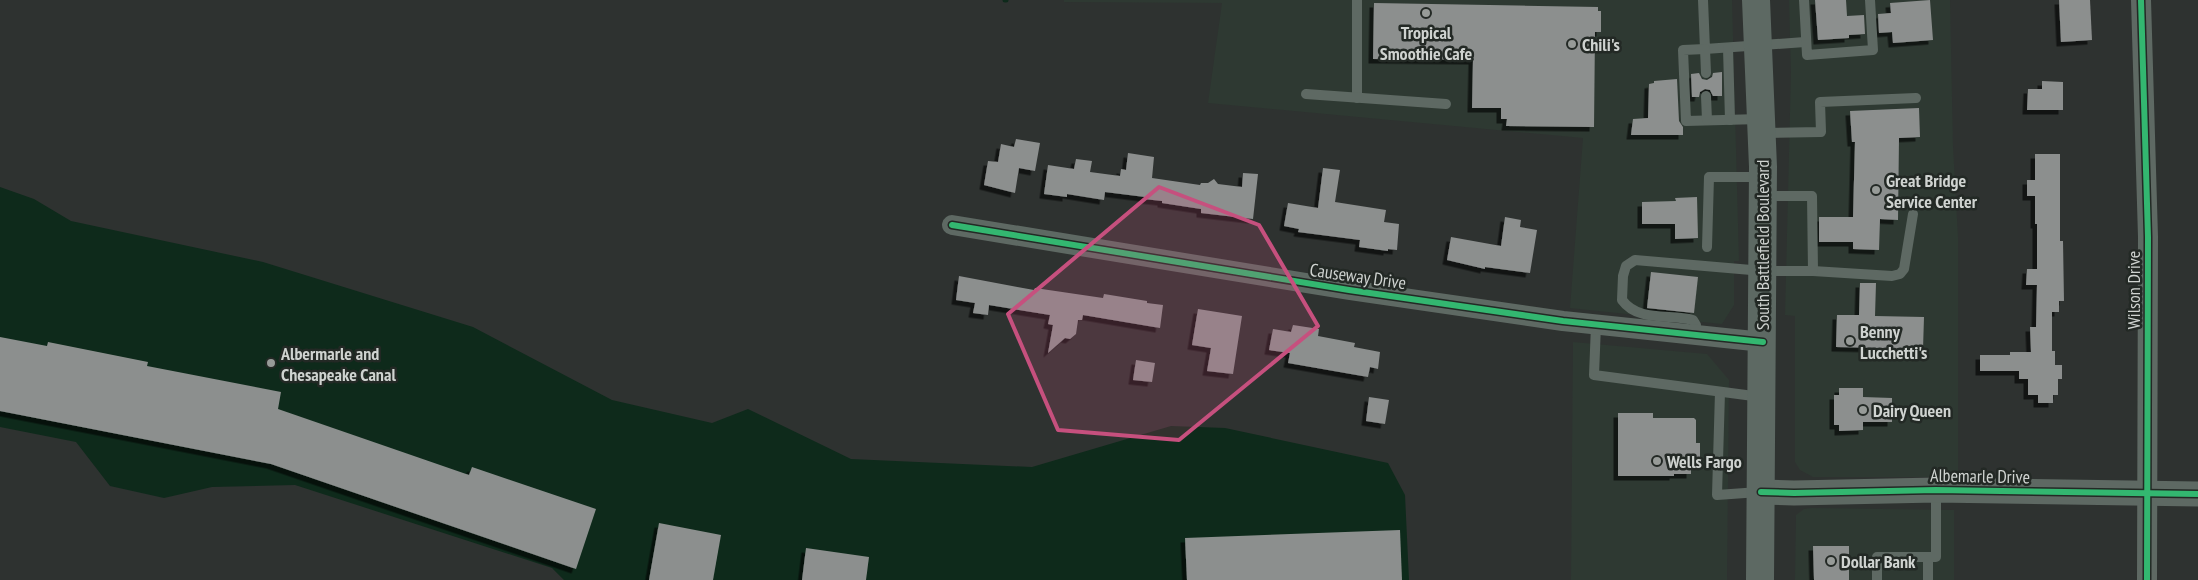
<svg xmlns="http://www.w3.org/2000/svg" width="2198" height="580" font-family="'PT Sans Narrow',sans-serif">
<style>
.built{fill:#2e3932}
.water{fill:#0e2a1b}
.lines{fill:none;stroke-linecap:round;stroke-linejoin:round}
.stream{stroke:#0e2a1b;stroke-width:5}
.building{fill:#8c8f8e;filter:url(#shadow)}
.service{stroke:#5e6963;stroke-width:10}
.minor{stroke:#5e6963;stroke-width:20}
.tertiary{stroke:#5e6963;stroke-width:25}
.primary{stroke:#5d6963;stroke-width:28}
.cycleway-casing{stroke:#232925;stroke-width:9}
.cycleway{stroke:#33b770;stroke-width:6}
.marked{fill:#c6507e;fill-opacity:0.2;stroke:#c6507e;stroke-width:4;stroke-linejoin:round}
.poi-dot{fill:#979b98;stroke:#232925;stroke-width:2}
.labels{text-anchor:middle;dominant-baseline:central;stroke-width:5;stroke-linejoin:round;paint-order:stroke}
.poi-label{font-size:18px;font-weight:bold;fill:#cfd3d0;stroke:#232925;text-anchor:start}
.street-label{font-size:18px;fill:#cfd3d0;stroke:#232925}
</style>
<defs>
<filter id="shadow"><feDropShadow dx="-4.5" dy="4.5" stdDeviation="0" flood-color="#0009"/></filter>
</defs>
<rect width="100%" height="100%" fill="#2e3230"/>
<g class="built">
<path d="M1064 0H1732L1739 261H1734V305L1722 324 1570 308 1583 138 1208 103 1222 3 1064 2Z"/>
<path d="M1789 0H1950L1953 146 1958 237V477H1813L1800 470 1795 462V316L1785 315 1791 72Z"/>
<path d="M1573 342 1707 354 1729 380 1727 580H1571Z"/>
<path d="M1811 508 1954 510V580H1795L1796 515 1804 509Z"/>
</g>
<path class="water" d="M0 187 34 199 71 221 263 262 473 327 612 400 712 423 748 409 851 459 1032 467 1171 426 1225 428 1388 463 1405 495 1409 580H564L552 568 295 485 212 487 164 498 110 486 76 442 0 427Z"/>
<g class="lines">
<path class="stream" d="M1005 0H1006"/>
</g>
<g class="building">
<path d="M1815 0H1846L1847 16 1864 15 1865 34 1849 35V38L1818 40Z"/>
<path d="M1930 0 1933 40 1893 43 1892 32 1879 33 1878 14 1891 13 1890 3Z"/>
<path d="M2059 0H2090L2092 40 2061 42Z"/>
<path d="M1374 3 1598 7V11H1601V32H1595L1594 127 1506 126 1507 119H1501V108H1472L1473 60 1373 59Z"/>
<path d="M1722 72V96H1713L1710 90 1705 89 1700 92 1699 97H1692L1691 74 1699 73 1702 79 1707 80 1712 77 1713 73Z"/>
<path d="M1677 79 1679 121 1683 127V135H1631L1633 119 1648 118 1649 84 1654 83V81Z"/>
<path d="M2042 81 2063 82V110H2027L2028 89H2042Z"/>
<path d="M1919 108 1920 137 1899 138 1898 220 1880 219 1879 250 1853 249V242H1819V217H1853L1855 142H1852L1850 111Z"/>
<path d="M1016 139 1040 143 1035 171 1019 168 1015 193 984 185 988 161 998 162 1001 144 1014 147Z"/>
<path d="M1128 153 1154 157 1152 178 1200 185 1201 183H1208L1214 179 1218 184 1242 187 1243 173 1258 174 1253 219 1201 213V209L1162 203V201L1144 199 1145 197 1105 192 1104 200 1067 194V197L1044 194 1048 165 1074 169 1076 159 1092 161 1090 172 1120 176 1121 169 1126 170Z"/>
<path d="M2035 154H2060V241H2063L2064 301H2059V312H2052V351H2055V365H2062V379H2058V395H2053V403H2038V395H2028V379H2019V371H1980V355H2010V352H2031L2030 327H2036L2037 285H2026L2027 269H2037V224H2035V196H2027V180H2035Z"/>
<path d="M1323 168 1340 170 1335 202 1386 210 1384 222 1399 224 1397 250 1388 249V251L1359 247 1360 240 1298 232 1299 229 1284 226 1288 203 1318 208Z"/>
<path d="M1697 197 1698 238 1675 239V224H1642V202L1676 201 1675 198Z"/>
<path d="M1505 217 1521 220 1520 227 1537 230 1530 273 1485 267V269L1447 260 1451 237 1501 246Z"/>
<path d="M1651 272 1698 277 1694 313 1647 308Z"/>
<path d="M959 276 1034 290 1035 288 1103 298 1104 294 1147 301V303L1163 305 1160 328 1083 315 1082 320H1078L1076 334 1070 339 1065 338 1048 353 1053 325 1048 324 1050 315 989 305 988 315 973 313 975 303 956 300Z"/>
<path d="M1860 283H1876L1875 316 1924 317 1923 349 1836 347 1837 315H1859Z"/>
<path d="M1198 309 1242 316 1233 374 1207 371 1211 348 1192 345Z"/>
<path d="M1293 325 1319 329 1318 336 1355 343 1354 347 1380 352 1378 369 1370 367 1368 377 1288 363 1290 353 1269 350 1273 329 1291 332Z"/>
<path d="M0 337 47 346 48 342 148 362 147 366 281 392 278 409 469 475 472 467 596 509 576 569 271 464 0 411Z"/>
<path d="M1136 360 1155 363 1152 382 1133 380Z"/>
<path d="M1839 388H1863V397L1892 398V422H1863V430L1839 431V425H1834V395H1839Z"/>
<path d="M1369 397 1389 400 1385 424 1366 421Z"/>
<path d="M1618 413H1653V418H1694L1696 420V443H1700V459H1696V463H1691V474H1674V476H1618Z"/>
<path d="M659 523 721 535 713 580H649Z"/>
<path d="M1400 530 1402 580H1187L1185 538Z"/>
<path d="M1813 546H1849V580H1814Z"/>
<path d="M806 548 869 557 866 580H802Z"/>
</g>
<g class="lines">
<g class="service">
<path d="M1357 0V98"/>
<path d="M1703 0 1705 49 1805 42"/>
<path d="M1804 0 1807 55 1873 50 1870 0"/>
<path d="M1728 48 1730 120"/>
<path d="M1706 73 1705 49 1683 50 1686 121 1760 119"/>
<path d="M1306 94 1446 104"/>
<path d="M1706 96 1707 120"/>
<path d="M1763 133 1821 132 1820 102 1916 98"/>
<path d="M1707 247 1709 177H1762"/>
<path d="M1813 271 1892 276 1900 274 1904 269 1913 214"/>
<path d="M1596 325 1594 375 1761 397"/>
<path d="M1695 335 1696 325 1693 320C1669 314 1638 322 1622 300L1623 276 1626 266 1635 260 1763 271H1813L1812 196H1764"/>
<path d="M1720 392 1717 495 1759 492"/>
<path d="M1928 557V580"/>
<path d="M1877 580V557H1936V490"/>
</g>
<g class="minor">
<path d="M2141 0 2148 237 2147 580"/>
<path d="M952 225 1349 290 1563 321 1763 342"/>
</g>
<path class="tertiary" d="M1761 492 1794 493 1936 490 2198 494"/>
<path class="primary" d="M1756 0 1763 167 1760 580"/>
<g class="cycleway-casing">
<g id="cycleway">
<path d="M2141 0 2148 237 2147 580"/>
<path d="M952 225 1349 290 1563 321 1763 342"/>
<path d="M1761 492 1794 493 1936 490 2198 494"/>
</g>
</g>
<use href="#cycleway" class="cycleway"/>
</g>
<path class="marked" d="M1159 187 1259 225 1318 326 1179 440 1058 430 1008 314Z"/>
<g class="poi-dot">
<circle cx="1426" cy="13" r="5"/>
<circle cx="1572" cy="44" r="5"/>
<circle cx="1876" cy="190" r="5"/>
<circle cx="1850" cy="341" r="5"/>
<circle cx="271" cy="363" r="5"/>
<circle cx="1863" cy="410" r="5"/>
<circle cx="1657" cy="461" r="5"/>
<circle cx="1831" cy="561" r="5"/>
</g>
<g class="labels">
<g class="poi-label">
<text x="1426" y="32" text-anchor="middle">Tropical<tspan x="1426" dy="21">Smoothie Cafe</tspan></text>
<text x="1582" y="44">Chili's</text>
<text x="1886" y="180">Great Bridge<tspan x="1886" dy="21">Service Center</tspan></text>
<text x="1860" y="331">Benny<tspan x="1860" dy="21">Lucchetti's</tspan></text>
<text x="281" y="353">Albermarle and<tspan x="281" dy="21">Chesapeake Canal</tspan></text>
<text x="1873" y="410">Dairy Queen</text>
<text x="1667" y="461">Wells Fargo</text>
<text x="1841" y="561">Dollar Bank</text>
</g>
<g class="street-label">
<text transform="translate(1762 245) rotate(-90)">South Battlefield Boulevard</text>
<text transform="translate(1358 276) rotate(8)">Causeway Drive</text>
<text transform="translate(2133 290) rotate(-90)">Wilson Drive</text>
<text transform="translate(1980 476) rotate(1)">Albemarle Drive</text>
</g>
</g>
</svg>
